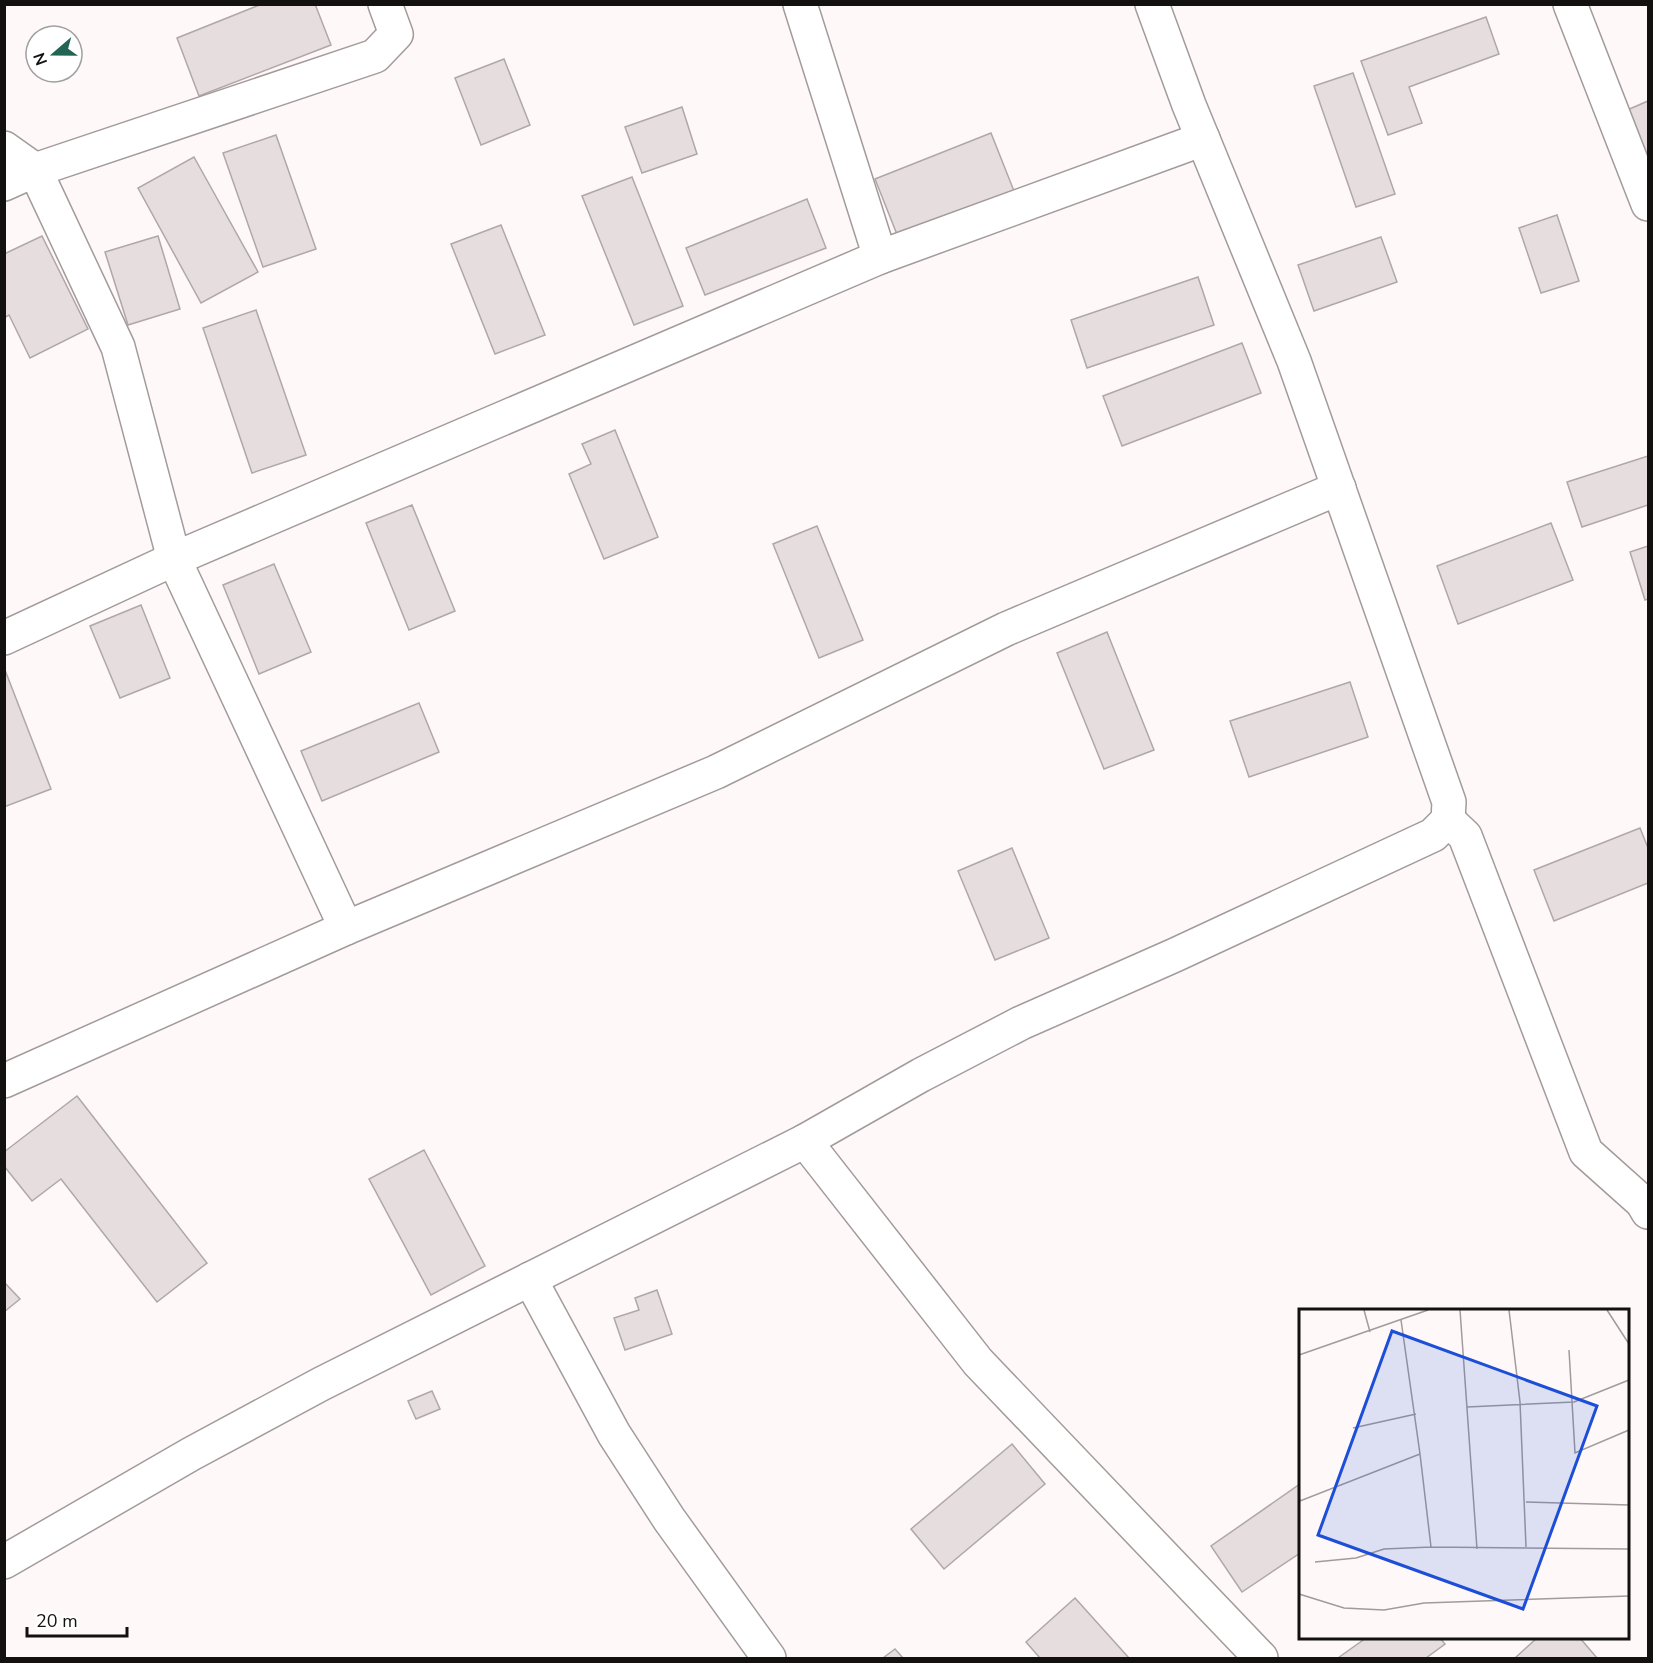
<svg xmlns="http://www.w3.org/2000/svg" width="1653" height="1663" font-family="'Nunito Sans',sans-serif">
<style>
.building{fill:#e6dede;stroke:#b0a8a8;stroke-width:1.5}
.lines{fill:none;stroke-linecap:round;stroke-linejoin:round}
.minor-casing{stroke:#a39b9b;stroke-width:36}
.minor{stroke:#fff;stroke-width:33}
.inset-road{fill:none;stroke:#a19b9b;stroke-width:1.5}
.view{fill:#1d4ed8;fill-opacity:0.15;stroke:#1d4ed8;stroke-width:3}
.inset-edge{fill:none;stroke:#131010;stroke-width:3}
</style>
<rect width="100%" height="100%" fill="#fff8f8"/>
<g class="building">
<path d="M262 4H315L331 45 199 96 177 38Z"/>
<path d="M1486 17 1499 54 1409 87 1422 123 1388 135 1361 61Z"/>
<path d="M504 59 530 125 481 145 455 78Z"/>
<path d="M1353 73 1395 194 1356 207 1314 86Z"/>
<path d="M1648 101V166L1625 111Z"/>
<path d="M682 107 697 154 642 173 625 127Z"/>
<path d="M991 133 1014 191 898 237 875 179Z"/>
<path d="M276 135 316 249 263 267 223 153Z"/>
<path d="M194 157 258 272 201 303 138 188Z"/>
<path d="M632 177 683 306 634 325 582 196Z"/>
<path d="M807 199 826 248 705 295 686 248Z"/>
<path d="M1557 215 1579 281 1541 293 1519 228Z"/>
<path d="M501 225 545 335 495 354 451 244Z"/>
<path d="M42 236 88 329 30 358 9 315 4 318V254Z"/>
<path d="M158 236 180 309 128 325 105 252Z"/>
<path d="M1381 237 1397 282 1314 311 1298 265Z"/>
<path d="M1198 277 1214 325 1087 368 1071 320Z"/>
<path d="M256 310 306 455 252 473 203 328Z"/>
<path d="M1242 343 1261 393 1122 446 1103 396Z"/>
<path d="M615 430 658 537 604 559 569 474 591 464 582 444Z"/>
<path d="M1648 456V505L1582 527 1567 482Z"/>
<path d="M412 505 455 611 409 630 366 523Z"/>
<path d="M1551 523 1573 580 1458 624 1437 566Z"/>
<path d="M817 526 863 640 819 658 773 544Z"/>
<path d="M1648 546V599L1645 600 1630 552Z"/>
<path d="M274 564 311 652 259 674 223 585Z"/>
<path d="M141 605 170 678 120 698 90 626Z"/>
<path d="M1107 632 1154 750 1104 769 1057 653Z"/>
<path d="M5 670 51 789 4 807V670Z"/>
<path d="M1350 682 1368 737 1249 777 1230 721Z"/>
<path d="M419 703 439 752 322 801 301 751Z"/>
<path d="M1640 828 1648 848V883L1554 921 1534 870Z"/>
<path d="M1012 848 1049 938 995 960 958 871Z"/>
<path d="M77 1096 207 1263 157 1302 61 1179 32 1201 4 1166V1152Z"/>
<path d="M424 1150 485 1266 431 1295 369 1179Z"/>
<path d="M4 1282 20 1299 4 1312Z"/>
<path d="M657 1290 672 1334 625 1350 614 1318 639 1310 635 1298Z"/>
<path d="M432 1391 440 1409 416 1419 408 1401Z"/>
<path d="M1012 1444 1045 1484 944 1569 911 1529Z"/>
<path d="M1300 1484V1553L1242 1592 1211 1546Z"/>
<path d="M1075 1598 1129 1658H1040L1026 1642Z"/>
<path d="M1366 1638H1440L1445 1644 1426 1658H1338Z"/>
<path d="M1537 1638H1580L1597 1658H1515Z"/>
<path d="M895 1649 903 1658H883Z"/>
</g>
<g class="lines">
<g class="minor-casing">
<g id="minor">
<path d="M800 4 880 257"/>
<path d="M1570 4 1648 204"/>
<path d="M4 148 35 170 118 347 174 559 346 928"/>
<path d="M4 184 35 170 375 56 396 34 385 4"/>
<path d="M4 638 174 559 880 257 1203 139"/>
<path d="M1448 820 1465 836 1586 1152 1642 1202 1648 1212"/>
<path d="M4 1081 346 928 716 772 1006 629 1339 488"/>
<path d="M805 1141 921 1075 1021 1023 1175 955 1433 835 1448 820 1449 802 1294 361 1189 105 1152 4"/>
<path d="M530 1279 614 1434 669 1519 769 1658"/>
<path d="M4 1562 191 1454 321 1384 805 1141 978 1362 1261 1658"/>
</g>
</g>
<use href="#minor" class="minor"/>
</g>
<g transform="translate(1299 1309)">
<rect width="330" height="330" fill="#fff8f8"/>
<path class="inset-road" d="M65 1 71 23M161 1 178 240M210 1 221 93 227 238M308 1 330 35M270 41 276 144 330 121M0 46 129 1M168 98 275 93 330 71M54 119 117 105M121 145 132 238 330 240M0 188 1 192 121 145 102 11M227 193 330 196M16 253 57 249 85 240 132 238M0 285 45 299 85 301 125 294 330 287"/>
<path class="view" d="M93 22 298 97 224 300 19 226Z"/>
<rect width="330" height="330" class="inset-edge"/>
</g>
<rect width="1653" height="1663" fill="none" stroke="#131010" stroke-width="12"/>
<g transform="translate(54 54) rotate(250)"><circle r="28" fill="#ffffff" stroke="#a19f9f" stroke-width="1.5"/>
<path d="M0-4.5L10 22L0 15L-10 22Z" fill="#226555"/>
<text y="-9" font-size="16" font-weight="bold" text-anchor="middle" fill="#131010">N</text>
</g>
<path d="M27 1627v9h100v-9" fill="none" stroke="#131010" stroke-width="3"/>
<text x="36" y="1627" font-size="18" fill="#131010" stroke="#ffffff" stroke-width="4.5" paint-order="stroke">20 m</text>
</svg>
